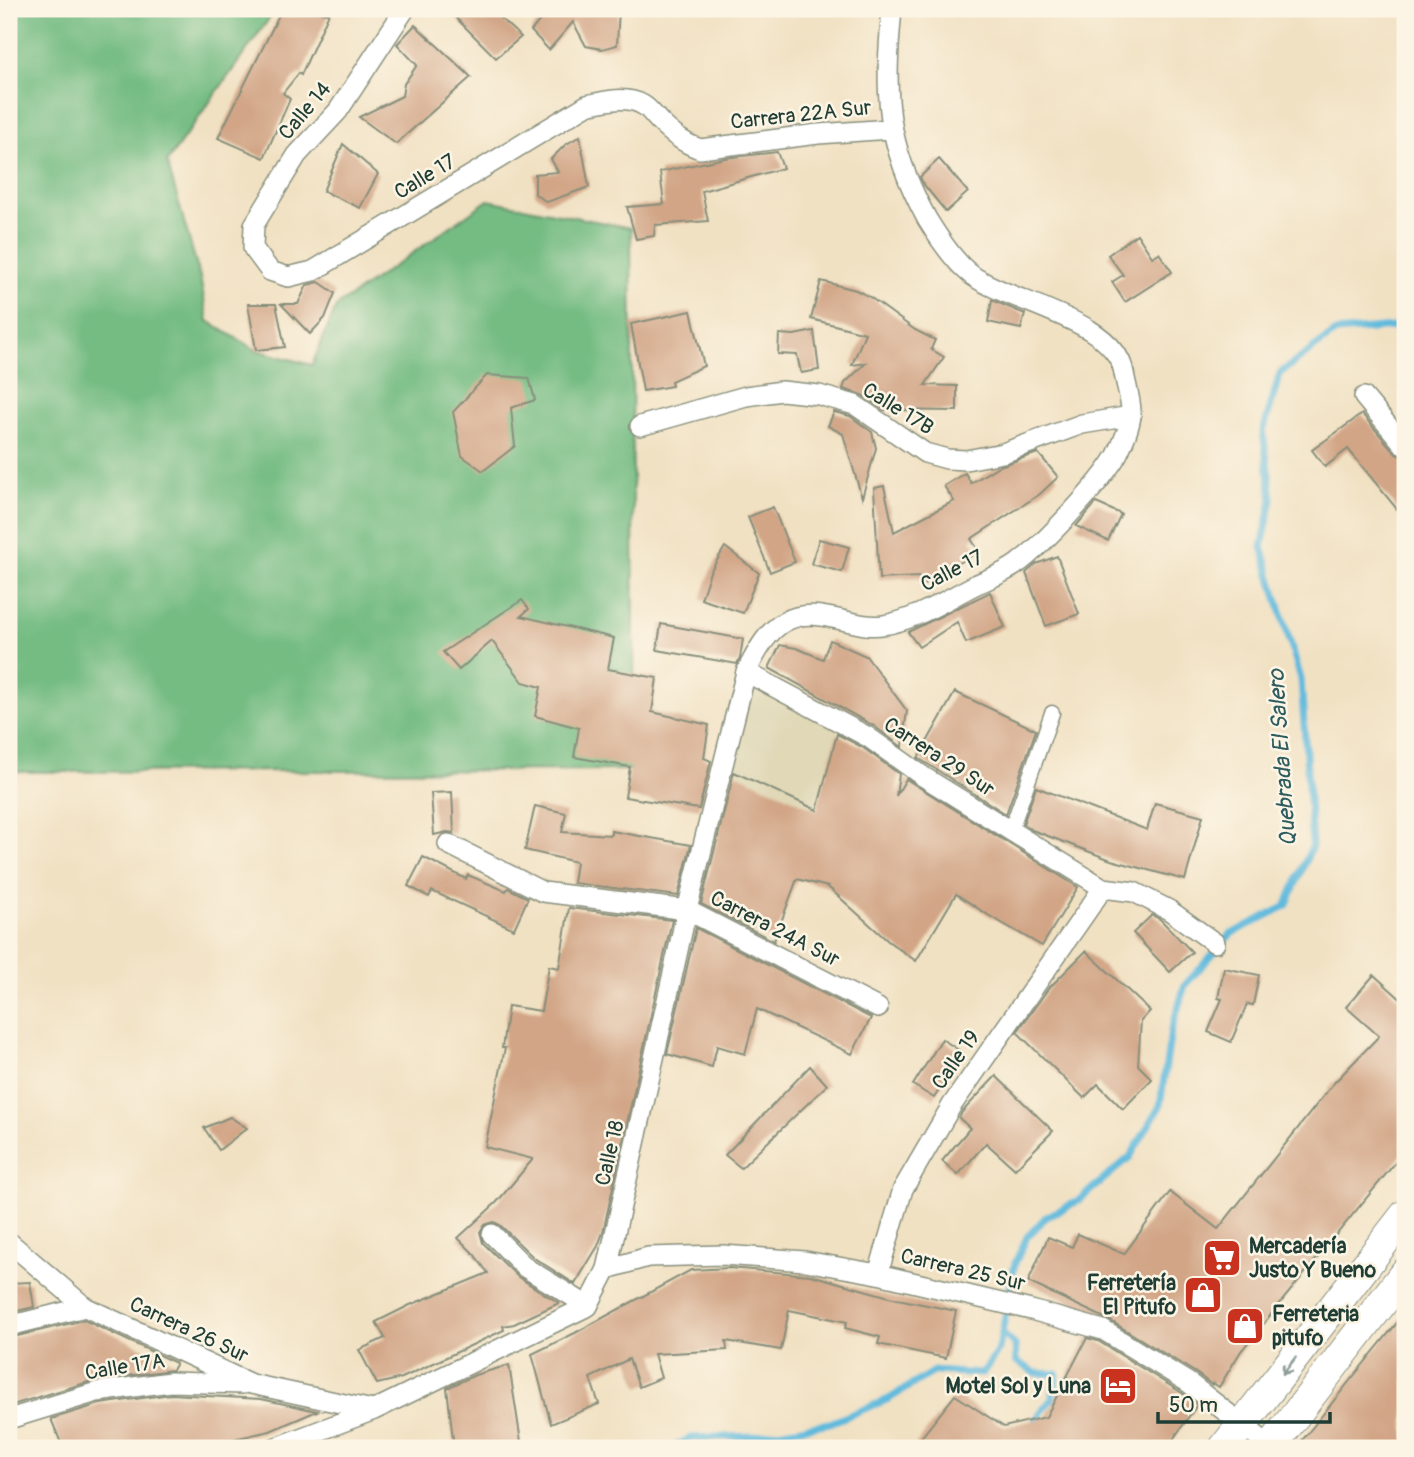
<svg xmlns="http://www.w3.org/2000/svg" width="1414" height="1457" font-family="Pangolin,sans-serif">
<style>
.built{fill:#e0d8b7}
.forest{fill:#74bc83;stroke:#4a7c5c;stroke-width:2}
.lines{fill:none;stroke-linecap:round;stroke-linejoin:round}
.stream{stroke:#60badd;stroke-width:7}
.building{fill:#d2a586}
.pedestrian-casing{stroke:#888f7c;stroke-width:17}
.minor-casing{stroke:#888f7c;stroke-width:22}
.primary-casing{stroke:#888f7c;stroke-width:32}
.pedestrian{stroke:#fff;stroke-width:14}
.minor{stroke:#fff;stroke-width:19}
.primary{stroke:#fff;stroke-width:30}
.oneway{stroke:#8f9e9a}
.labels{text-anchor:middle;dominant-baseline:central;stroke-width:5;stroke-linejoin:round;paint-order:stroke}
.street-label{font-size:21px;fill:#1f3d34;stroke:#fcf5e5}
.poi-label{font-size:21px;font-weight:bold;fill:#1f3d34;stroke:#fcf5e5;text-anchor:start}
.water-label{font-size:23px;font-style:italic;fill:#2f5c5e;stroke:#fcf5e5}
</style>
<rect width="100%" height="100%" fill="#fcf5e5"/>
<filter id="ink" filterUnits="userSpaceOnUse"><feTurbulence type="fractalNoise" baseFrequency=".0143" numOctaves="2"/><feDisplacementMap in="SourceGraphic" scale="14" xChannelSelector="R" yChannelSelector="G"/><feConvolveMatrix kernelMatrix="1 2 1 2 8 2 1 2 1" color-interpolation-filters="sRGB"/></filter>
<filter id="wash" filterUnits="userSpaceOnUse"><feTurbulence type="fractalNoise" baseFrequency=".00686" numOctaves="4" result="noise"/><feDisplacementMap in="SourceGraphic" scale="28" xChannelSelector="R" yChannelSelector="G"/><feGaussianBlur stdDeviation="1.57" result="paint"/><feColorMatrix in="noise" values="0 0 0 0 0 0 0 0 0 0 0 0 0 0 0 0 0 1.4 0 .05"/><feComposite in="paint" operator="in"/></filter>
<g filter="url(#wash)">
<rect width="100%" height="100%" fill="#f1e1c3"/>
<path class="built" d="M747 673 839 727 817 810 726 768Z"/>
<path class="forest" d="M9 9H276L167 162 200 277 208 321 256 350 312 365 336 307 488 200 631 228 635 770 9 772Z"/>
<g class="lines">
<g class="stream">
<path d="M1003 1334 1015 1345 1016 1361 1035 1373 1057 1374 1052 1398 1032 1425"/>
<path d="M671 1448 690 1438 756 1436 830 1423 889 1399 934 1371 982 1374 999 1349 1015 1263 1027 1237 1046 1217 1078 1201 1130 1157 1160 1106 1171 1031 1185 985 1231 934 1286 906 1312 846 1301 679 1262 547 1272 499 1263 432 1280 373 1336 332 1405 326"/>
</g>
</g>
<g id="blocks">
<g class="building">
<path d="M282 9 329 13 301 75 299 73 283 93 290 99 264 158 218 138Z"/>
<path d="M447 9H490L521 37 496 58Z"/>
<path d="M549 9H619L617 45 602 49 586 46 573 22 549 50 531 31Z"/>
<path d="M415 25 471 77 396 144 359 117 402 96 404 84 417 65 397 44Z"/>
<path d="M580 136 589 187 547 202 535 194V174L558 172 551 159 565 145Z"/>
<path d="M343 144 378 174 360 208 323 191Z"/>
<path d="M777 152 783 168 702 191 708 221 655 225 654 236 636 239 627 207 664 204 660 172 725 158Z"/>
<path d="M939 159 968 192 946 212 924 185 920 177Z"/>
<path d="M1137 234 1152 257 1159 253 1172 272 1125 302 1112 282 1123 275 1108 255Z"/>
<path d="M821 281 856 290 870 297 915 330 935 340 931 349 944 357 925 385 957 386V411L884 410 862 395 843 389 845 383 866 363 852 365 865 333 811 319Z"/>
<path d="M319 282 335 293 325 318 310 334 281 304H298L307 285Z"/>
<path d="M992 300 1025 314 1021 329 988 322Z"/>
<path d="M248 304H276L285 347 256 350Z"/>
<path d="M691 311 704 366 671 381 672 386 643 391 631 324Z"/>
<path d="M814 331 819 370 801 373 797 355 778 354 779 334 794 335Z"/>
<path d="M487 375 529 378 535 400 511 408 515 446 483 471 462 456 453 412Z"/>
<path d="M834 412 850 416 872 432 876 448 862 498 843 434 828 426Z"/>
<path d="M1362 414 1396 454 1405 458V519L1348 449 1325 467 1312 450Z"/>
<path d="M1038 453 1058 477 1040 494 971 539 979 551 923 585 920 577 879 579 874 488 884 486 894 532 954 501 944 486 965 473 971 483 997 467Z"/>
<path d="M1096 503 1121 514 1108 541 1076 526Z"/>
<path d="M773 507 795 562 770 572 748 517Z"/>
<path d="M819 539 849 547 842 572 811 564Z"/>
<path d="M725 547 759 573 743 613 701 599 710 572Z"/>
<path d="M1057 556 1079 614 1046 626 1026 573 1036 564Z"/>
<path d="M990 592 1005 627 966 643 957 622 919 647 908 632Z"/>
<path d="M522 600 529 609 521 616 614 638 608 669 657 678 652 712 709 725 704 758 711 761 699 809 625 797 630 767 574 757 579 728 535 716 541 687 523 682 492 641 459 670 443 652Z"/>
<path d="M661 624 743 639 740 658 737 664 657 650Z"/>
<path d="M830 640 866 656 907 711 902 747 874 726 769 668 780 645 796 648 823 659Z"/>
<path d="M955 692 1036 730 1006 814 918 758Z"/>
<path d="M837 734 862 747 899 774 896 796 906 779 1078 887 1042 946 988 915 956 894 916 961 888 941 828 887 797 879 774 941 701 904 734 772 817 810Z"/>
<path d="M1036 787 1147 830 1155 803 1203 816 1185 880 1111 860 1032 830 1023 824Z"/>
<path d="M452 792 454 833 447 832 434 835 431 793Z"/>
<path d="M535 806 566 813 562 832 611 835V831L691 845 678 896 573 883 576 862 525 850Z"/>
<path d="M423 857 466 879 468 875 506 891 508 888 528 898 514 929 432 891 429 897 408 886Z"/>
<path d="M569 908 672 920 603 1232 598 1246 575 1284 534 1258 500 1225 494 1222 484 1225 480 1232 483 1243 518 1277 559 1303 514 1324 503 1326 504 1330 489 1337 402 1378 377 1384 359 1350 385 1338 376 1322 410 1305 488 1273 474 1254 458 1238 497 1202 533 1159 485 1147 505 1048H502L508 1006 541 1011 549 966 559 968Z"/>
<path d="M1152 915 1160 919 1192 952 1170 972 1133 933Z"/>
<path d="M696 928 871 1018 852 1054 757 1009 745 1054 717 1046 712 1067 667 1054Z"/>
<path d="M1086 951 1150 1011 1141 1021 1138 1065 1152 1079 1123 1109 1098 1084 1084 1098 1017 1032 1048 989Z"/>
<path d="M1224 968 1259 975 1253 1005 1247 1004 1231 1042 1208 1032 1222 999 1218 998Z"/>
<path d="M1374 975 1405 1003V1151L1241 1351 1219 1387 1213 1383 1212 1385 1196 1373 1109 1320 1028 1282 1048 1237 1072 1247 1078 1234 1124 1254 1170 1192 1218 1229 1333 1084 1379 1036 1346 1007Z"/>
<path d="M942 1039 963 1053 934 1098 913 1085Z"/>
<path d="M810 1066 827 1085 741 1168 725 1155Z"/>
<path d="M996 1076 1053 1131 1015 1169 986 1143 958 1175 942 1161 970 1128 959 1118 962 1112Z"/>
<path d="M230 1117 247 1128 219 1150 204 1128Z"/>
<path d="M729 1268 811 1275 893 1298 956 1311 946 1358 878 1344 880 1337 845 1328 847 1322 789 1310 781 1350 726 1341 727 1350 654 1354 661 1378 639 1387 629 1359 590 1378 599 1404 551 1424 532 1354 575 1333 691 1270Z"/>
<path d="M30 1282 34 1307 9 1313V1283Z"/>
<path d="M1405 1313V1448H1296L1348 1383Z"/>
<path d="M84 1320 176 1363 172 1370 95 1380 9 1406V1338Z"/>
<path d="M1087 1338 1098 1341 1182 1393 1197 1405 1167 1448H913L955 1395 1004 1427 1046 1417Z"/>
<path d="M509 1365 522 1448H454L447 1388 475 1375Z"/>
<path d="M171 1394 261 1399 317 1411 270 1431 194 1448H63L51 1419 100 1404Z"/>
</g>
</g>
</g>
<g filter="url(#ink)">
<use href="#blocks" fill-opacity="0" stroke="#888f7c" stroke-width="2"/>
<g class="lines">
<g class="pedestrian-casing">
<path id="pedestrian" d="M1011 830 1052 713"/>
</g>
<g class="minor-casing">
<g id="minor">
<path d="M405 9 338 111 297 155 254 225 253 248 270 271 288 277 313 271 587 105C604 101 626 95 643 105 649 108 654 116 659 121 672 134 683 143 700 149L818 134 891 129"/>
<path d="M1364 397 1405 446"/>
<path d="M640 426 746 396 782 391 819 395 855 405 925 453 947 459 966 460 1003 453 1082 424 1131 416"/>
<path d="M746 672 868 737 924 777 1103 888 1134 892 1169 910 1215 943"/>
<path d="M448 844 543 892 687 910 878 1008"/>
<path d="M492 1234 526 1268 588 1306"/>
<path d="M9 1242 85 1307 251 1384 373 1410"/>
<path d="M607 1269 648 1257 723 1255 805 1261 878 1274 1031 1310 1103 1330 1189 1383 1271 1447"/>
<path d="M878 1274 903 1189 952 1105 1103 888"/>
<path d="M9 1326 85 1307"/>
<path d="M9 1419 97 1392 170 1382 243 1384"/>
<path d="M274 1448 374 1410 588 1306 607 1269 687 910 746 672C756 654 765 633 784 622 816 603 853 630 883 625 916 620 945 600 975 585 988 579 1005 573 1017 564 1042 546 1102 482 1117 455 1122 445 1130 426 1131 415 1132 402 1126 386 1124 373 1115 319 1013 304 973 276 956 264 938 237 927 219 885 142 884 94 892 9"/>
</g>
</g>
<g class="primary-casing">
<g id="primary">
<path d="M1224 1448 1405 1215"/>
<path d="M1270 1448 1405 1273"/>
</g>
</g>
<use href="#pedestrian" class="pedestrian"/>
<use href="#minor" class="minor"/>
<use href="#primary" class="primary"/>
</g>
<defs><path id="oneway-shaft" d="M-6 0H5M1.5-3L5.5 0L1.5 3" fill="none" stroke-width="1.6" stroke-linecap="round" stroke-linejoin="round" transform="scale(1.75)"/></defs>
<use class="oneway" href="#oneway-shaft" transform="translate(1289 1366) rotate(128)"/>
</g>
<defs>
<g id="supermarket-square" transform="scale(2.0125)"><rect x="-9" y="-9" width="18" height="18" rx="4" fill="#c8321e" stroke="#fcf5e5"/><path d="M-6-5.5h2.5l.6 2H6L4.5 2H-2.5L-4.4-4H-6ZM-1.5 3.2a1.3 1.3 0 1 0 .1 0ZM3 3.2a1.3 1.3 0 1 0 .1 0Z" fill="#fff"/></g>
<g id="shop-square" transform="scale(2.0125)"><rect x="-9" y="-9" width="18" height="18" rx="4" fill="#c8321e" stroke="#fcf5e5"/><path d="M-5-2.5h2.3a2.7 3.5 0 0 1 5.4 0H5L5.5 6h-11ZM-1.5-2.5h3a1.5 2.3 0 0 0-3 0Z" fill="#fff"/></g>
<g id="hotel-square" transform="scale(2.0125)"><rect x="-9" y="-9" width="18" height="18" rx="4" fill="#c8321e" stroke="#fcf5e5"/><path d="M-6-4.5h1.5V1H6V5H4.5V3h-9V5H-6ZM-4 0a1.8 1.8 0 1 1 3.6 0ZM.5 0V-2.5h3Q6-2.5 6 0Z" fill="#fff"/></g>
</defs>
<g fill-rule="evenodd">
<use href="#supermarket-square" x="1222" y="1258"/>
<use href="#shop-square" x="1203" y="1295"/>
<use href="#shop-square" x="1245" y="1326"/>
<use href="#hotel-square" x="1118" y="1386"/>
</g>
<g class="labels">
<g class="street-label">
<text transform="translate(305 111) rotate(-50)">Calle 14</text>
<text transform="translate(801 115) rotate(-6)">Carrera 22A Sur</text>
<text transform="translate(425 177) rotate(-31)">Calle 17</text>
<text transform="translate(898 409) rotate(32)">Calle 17B</text>
<text transform="translate(952 571) rotate(-27)">Calle 17</text>
<text transform="translate(939 757) rotate(33)">Carrera 29 Sur</text>
<text transform="translate(775 929) rotate(27)">Carrera 24A Sur</text>
<text transform="translate(956 1060) rotate(-55)">Calle 19</text>
<text transform="translate(610 1153) rotate(-77)">Calle 18</text>
<text transform="translate(963 1270) rotate(13)">Carrera 25 Sur</text>
<text transform="translate(189 1330) rotate(25)">Carrera 26 Sur</text>
<text transform="translate(125 1367) rotate(-9)">Calle 17A</text>
</g>
<g class="poi-label">
<text x="1249" y="1246">Mercadería<tspan x="1249" dy="24">Justo Y Bueno</tspan></text>
<text x="1176" y="1283" text-anchor="end">Ferretería<tspan x="1176" dy="24">El Pitufo</tspan></text>
<text x="1272" y="1314">Ferreteria<tspan x="1272" dy="24">pitufo</tspan></text>
<text x="1091" y="1386" text-anchor="end">Motel Sol y Luna</text>
</g>
<g class="water-label">
<text transform="translate(1282 758) rotate(-94)">Quebrada El Salero</text>
</g>
</g>
<rect width="1414" height="1457" fill="none" stroke="#fcf5e5" stroke-width="35"/>
<path d="M1158 1412v10h172v-10" fill="none" stroke="#1f3d34" stroke-width="3.5"/>
<text x="1169" y="1412" font-size="21" fill="#1f3d34" stroke="#fcf5e5" stroke-width="5" paint-order="stroke">50 m</text>
</svg>
